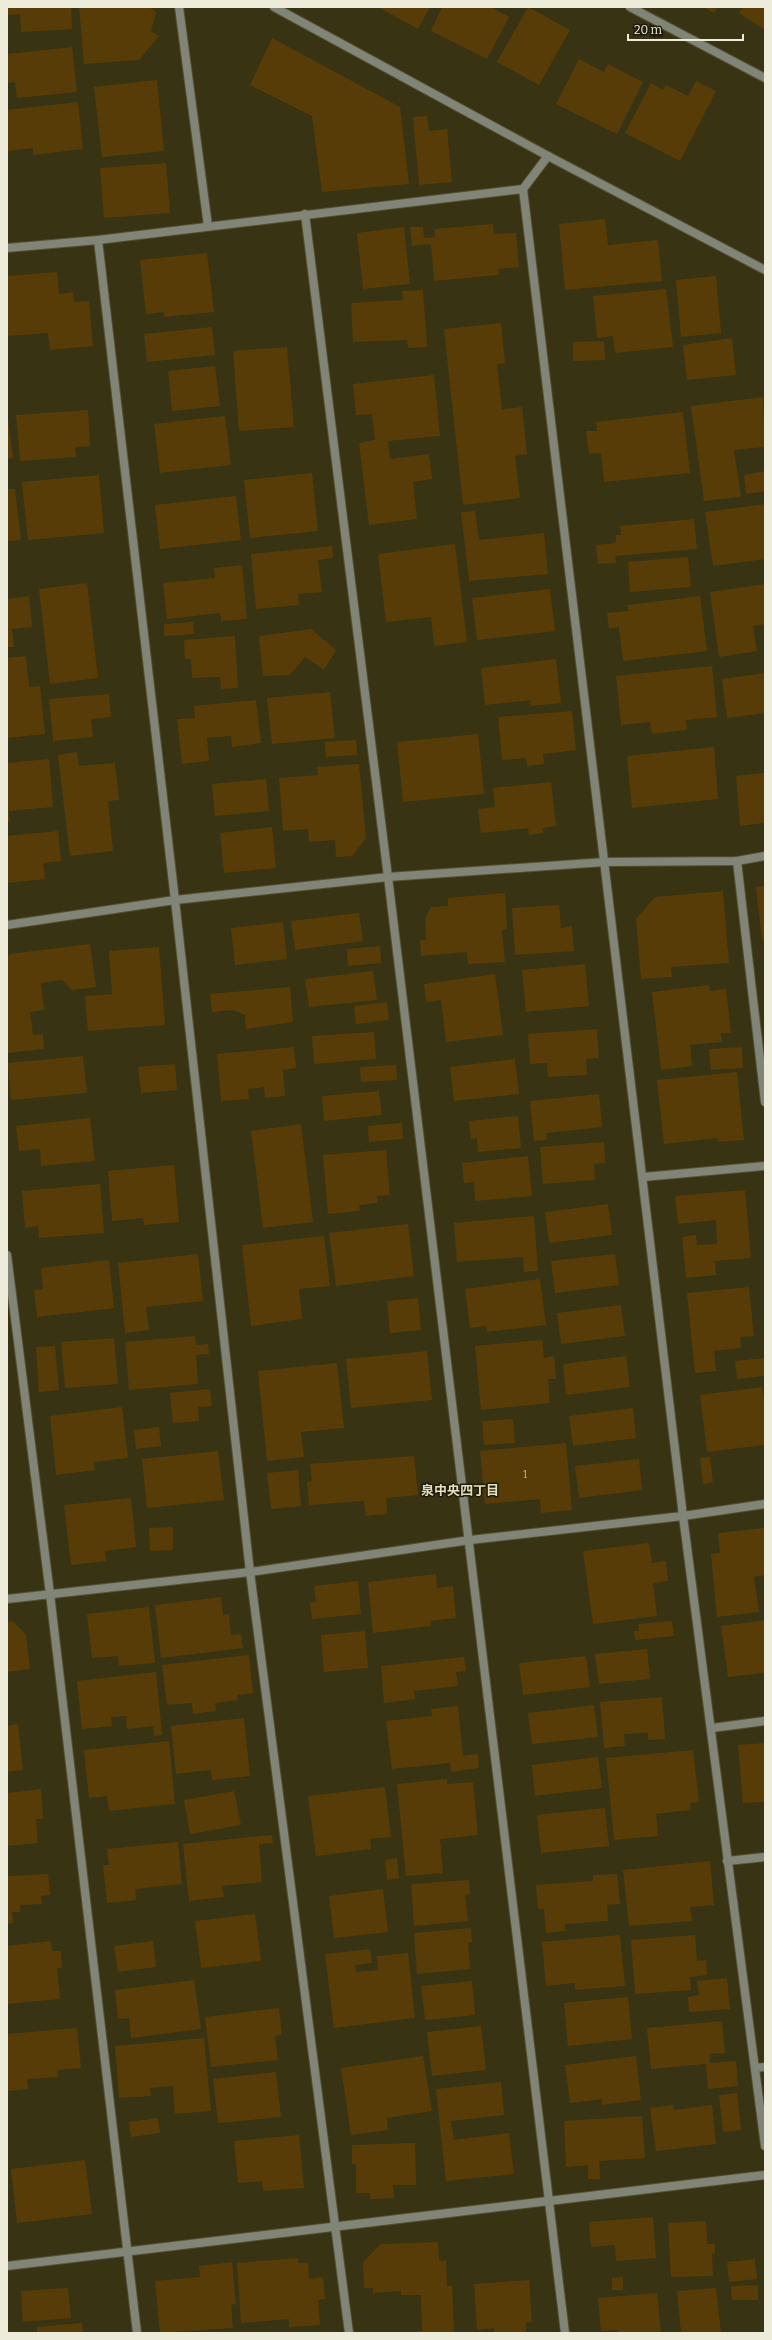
<svg xmlns="http://www.w3.org/2000/svg" width="772" height="2340" font-family="Bitter,'Noto Sans JP',serif">
<style>
.building{fill:#583c08}
.lines{fill:none;stroke-linecap:round;stroke-linejoin:round}
.minor-casing{stroke:#555033;stroke-width:10}
.tertiary-casing{stroke:#555033;stroke-width:10}
.minor{stroke:#808577;stroke-width:8}
.tertiary{stroke:#808577;stroke-width:8}
.labels{text-anchor:middle;dominant-baseline:central;stroke-width:3;stroke-linejoin:round;paint-order:stroke}
.number-label{font-size:10px;fill:#c8bfa5}
.neighbourhood-label{font-size:13px;font-weight:bold;fill:#e5e0bb;stroke:#1d1a0d}
</style>
<rect width="100%" height="100%" fill="#383313"/>
<g class="building">
<path d="M7 7H71L72 29 21 32 20 14 7 15Z"/>
<path d="M79 7H149L156 12 151 31 159 36 139 60 84 64Z"/>
<path d="M378 7H430L418 29Z"/>
<path d="M442 7H490L509 17 487 59 431 31Z"/>
<path d="M528 7 570 30 539 85 497 62Z"/>
<path d="M703 7H718L714 13Z"/>
<path d="M743 7H765V30L739 13Z"/>
<path d="M272 38 400 107 409 184 322 192 312 116 250 85Z"/>
<path d="M72 47 77 92 17 98 15 82 7 83V54Z"/>
<path d="M579 59 604 72 608 64 643 82 617 134 556 104Z"/>
<path d="M157 80 164 151 102 157 94 87Z"/>
<path d="M696 81 716 91 680 161 625 133 651 83 663 90 666 85 688 96Z"/>
<path d="M78 102 83 149 33 155V148L7 151V110Z"/>
<path d="M427 116 429 131 447 129 452 182 419 185 413 117Z"/>
<path d="M166 163 170 213 104 218 100 168Z"/>
<path d="M605 219 608 245 658 240 662 281 565 290 559 224Z"/>
<path d="M493 224 494 234 516 233 519 267 498 269 499 275 434 281 431 244 412 246 410 227H423L424 238 435 237 434 229Z"/>
<path d="M404 227 410 284 363 289 357 233Z"/>
<path d="M207 253 214 312 164 317V312L146 314 140 260Z"/>
<path d="M57 272 59 294 73 292 74 302 89 301 93 346 50 350 48 333 8 336 7 276Z"/>
<path d="M716 276 721 333 681 337 676 280Z"/>
<path d="M666 289 673 347 615 353 613 336 597 338 593 296Z"/>
<path d="M423 290 427 347 408 348 407 340 353 342 351 303 403 300 402 291Z"/>
<path d="M501 323 505 363 497 364 502 409 522 407 527 454 515 456 520 498 463 505 444 329Z"/>
<path d="M212 327 215 355 147 362 144 334Z"/>
<path d="M732 338 736 375 687 380 683 345Z"/>
<path d="M604 341 605 360 573 361V342Z"/>
<path d="M287 347 294 427 239 431 233 351Z"/>
<path d="M215 366 220 406 172 411 168 371Z"/>
<path d="M434 375 440 436 388 441 390 459 429 454 432 479 413 482 417 519 369 525 359 443 375 440 372 414 356 415 353 384Z"/>
<path d="M763 397 765 447 734 450 741 497 704 501 691 406Z"/>
<path d="M7 410 13 458 7 459Z"/>
<path d="M88 410 90 446 75 447 76 457 20 461 16 415Z"/>
<path d="M683 412 690 473 604 482 601 453 589 454 586 431H597L596 422Z"/>
<path d="M225 416 231 465 160 473 154 424Z"/>
<path d="M765 471V491L746 494 744 475Z"/>
<path d="M312 473 318 531 250 538 244 480Z"/>
<path d="M99 475 104 533 28 540 22 482Z"/>
<path d="M7 489H15L21 540 7 541Z"/>
<path d="M236 496 241 540 160 549 155 505Z"/>
<path d="M765 504V559L713 566 705 512Z"/>
<path d="M475 511 479 540 544 533 548 574 469 581 461 512Z"/>
<path d="M694 519 697 549 615 556 616 563 598 564 596 545 616 543V535H621L620 526Z"/>
<path d="M455 544 467 642 434 646 431 617 386 622 378 554Z"/>
<path d="M332 546 333 558 318 560 322 592 298 594 299 605 256 609 251 554Z"/>
<path d="M688 557 691 587 630 592 628 562Z"/>
<path d="M242 565 247 619 221 621 220 613 167 619 163 583 215 578 214 568Z"/>
<path d="M87 583 98 678 50 684 39 589Z"/>
<path d="M765 584V624L753 626 757 651 719 657 710 592Z"/>
<path d="M550 589 555 631 477 640 472 598Z"/>
<path d="M29 596 32 627 12 629 14 647H7V599Z"/>
<path d="M700 596 707 651 623 661 619 627 609 629 607 613 628 611V605Z"/>
<path d="M193 622 194 634 164 636V624Z"/>
<path d="M311 629 336 650 324 670 305 657 290 675 263 676 259 636Z"/>
<path d="M235 636 238 688 221 689 220 677 192 678 191 659H185L184 640Z"/>
<path d="M26 656 29 687 40 686 45 734 7 738V658Z"/>
<path d="M556 659 561 703 531 706 530 700 485 705 481 668Z"/>
<path d="M712 666 717 717 686 720 687 730 652 734 650 722 621 725 616 676Z"/>
<path d="M765 673V713L727 718 722 679Z"/>
<path d="M330 692 335 738 272 744 267 698Z"/>
<path d="M109 694 111 717 91 719 93 737 53 741 49 699Z"/>
<path d="M256 700 261 743 232 747 231 736 207 738 209 761 182 764 177 719 195 718 194 706Z"/>
<path d="M572 711 576 750 543 754 544 764 527 766 526 758 502 760 498 717Z"/>
<path d="M478 734 484 794 403 802 397 742Z"/>
<path d="M356 740 357 755 326 757 325 742Z"/>
<path d="M714 747 718 799 632 808 627 756Z"/>
<path d="M77 752 79 766 115 763 119 800 108 801 113 851 70 856 58 755Z"/>
<path d="M49 759 53 807 9 811 10 821H7V763Z"/>
<path d="M359 764 366 838 352 856 336 857 335 840 309 842 308 829 283 831 279 778 318 775 317 767Z"/>
<path d="M765 773V823L740 826 736 776Z"/>
<path d="M266 779 269 811 215 816 212 784Z"/>
<path d="M551 782 556 826 542 828 543 833 529 835 528 828 481 833 478 809 495 807 493 788Z"/>
<path d="M272 827 276 868 224 873 220 833Z"/>
<path d="M58 831 61 861 43 863 45 879 7 883V836Z"/>
<path d="M765 886V939L762 940 756 887Z"/>
<path d="M723 891 729 963 671 967 672 977 641 979 636 919 655 897Z"/>
<path d="M505 893 507 929 502 930 505 962 468 964 467 952 421 956 420 940H426L425 919 431 907 448 906V898Z"/>
<path d="M559 905 561 928 572 926 574 951 515 955 512 908Z"/>
<path d="M359 913 363 941 295 950 291 921Z"/>
<path d="M283 922 287 959 235 965 231 928Z"/>
<path d="M90 944 96 987 72 990 62 980 41 983 44 1010 30 1012 33 1035 43 1034 44 1049 7 1053V958L10 954Z"/>
<path d="M380 946 381 963 348 966 347 949Z"/>
<path d="M159 947 165 1025 88 1031 85 996 112 994 109 951Z"/>
<path d="M585 964 589 1006 526 1012 522 970Z"/>
<path d="M373 971 377 1000 309 1007 305 979Z"/>
<path d="M495 974 503 1035 446 1042 441 1000 426 1002 424 984Z"/>
<path d="M709 985 710 991 726 989 731 1033H721L722 1042 690 1045 692 1066 661 1070 652 992Z"/>
<path d="M290 987 293 1022 246 1029 245 1015 233 1010 212 1012 210 994Z"/>
<path d="M387 1002 389 1020 356 1024 354 1006Z"/>
<path d="M597 1029 599 1058 586 1059 587 1075 548 1077 547 1063 530 1064 528 1034Z"/>
<path d="M374 1032 376 1059 314 1064 312 1036Z"/>
<path d="M294 1047 296 1068 283 1070 285 1096 265 1098 264 1087 248 1089 249 1099 221 1101 217 1054Z"/>
<path d="M742 1047 743 1068 711 1070 709 1049Z"/>
<path d="M83 1056 87 1093 11 1100 8 1063Z"/>
<path d="M515 1059 519 1094 454 1101 450 1067Z"/>
<path d="M175 1064 177 1090 141 1093 138 1067Z"/>
<path d="M396 1065 397 1080 361 1082 360 1067Z"/>
<path d="M737 1072 744 1140 718 1142 717 1138 664 1144 657 1080Z"/>
<path d="M379 1091 382 1115 324 1121 322 1096Z"/>
<path d="M599 1094 602 1127 546 1133 547 1140 534 1141 530 1101Z"/>
<path d="M518 1116 521 1148 478 1152 477 1138 471 1139 469 1121Z"/>
<path d="M90 1118 95 1161 41 1166 40 1149 19 1151 16 1126Z"/>
<path d="M402 1123 403 1139 369 1142 368 1126Z"/>
<path d="M301 1124 313 1222 263 1228 251 1131Z"/>
<path d="M604 1142 605 1163 594 1164 595 1180 543 1184 540 1147Z"/>
<path d="M386 1150 390 1195 377 1196 378 1203 359 1205 360 1211 328 1214 323 1155Z"/>
<path d="M528 1156 532 1196 475 1201 474 1182 464 1183 462 1163Z"/>
<path d="M174 1165 179 1222 144 1225 143 1218 112 1221 108 1171Z"/>
<path d="M100 1184 104 1233 39 1238 38 1226 25 1228 22 1191Z"/>
<path d="M745 1190 751 1258 715 1261 716 1275 686 1278 682 1237 696 1235 697 1245 717 1244 716 1220 678 1224 675 1196Z"/>
<path d="M608 1204 612 1235 549 1243 545 1212Z"/>
<path d="M534 1216 538 1271 524 1272 523 1257 457 1262 454 1223Z"/>
<path d="M408 1224 414 1276 336 1286 329 1233Z"/>
<path d="M324 1236 330 1286 299 1289 302 1319 251 1326 242 1245Z"/>
<path d="M198 1254 203 1301 146 1307 149 1330 125 1333 118 1263Z"/>
<path d="M615 1254 619 1285 555 1293 551 1261Z"/>
<path d="M109 1260 114 1308 37 1317 34 1290 43 1289 41 1268Z"/>
<path d="M540 1279 546 1325 487 1332 486 1326 470 1328 465 1289Z"/>
<path d="M749 1287 754 1336 740 1337 741 1348 714 1351 716 1371 695 1373 687 1293Z"/>
<path d="M418 1298 421 1330 390 1333 387 1301Z"/>
<path d="M621 1305 625 1336 561 1344 557 1313Z"/>
<path d="M195 1336 196 1345 208 1344 209 1354 196 1355 198 1384 129 1390 125 1342Z"/>
<path d="M114 1338 118 1384 65 1388 61 1342Z"/>
<path d="M542 1340 544 1358 554 1356 556 1379H548L550 1403 481 1410 475 1346Z"/>
<path d="M55 1346 59 1390 39 1392 36 1347Z"/>
<path d="M427 1351 432 1400 351 1408 346 1359Z"/>
<path d="M626 1356 630 1387 566 1395 563 1364Z"/>
<path d="M765 1358V1376L737 1379 735 1361Z"/>
<path d="M337 1363 344 1428 301 1432 304 1457 267 1461 258 1371Z"/>
<path d="M762 1387 765 1404V1445L707 1452 700 1395Z"/>
<path d="M210 1389 212 1406 198 1407 199 1421 173 1423 170 1393Z"/>
<path d="M122 1407 128 1458 94 1462 95 1470 56 1475 50 1416Z"/>
<path d="M633 1408 636 1438 573 1446 569 1416Z"/>
<path d="M513 1419 515 1443 484 1445 482 1421Z"/>
<path d="M159 1427 161 1446 136 1449 134 1430Z"/>
<path d="M566 1443 572 1510 541 1513 540 1499 485 1504 480 1451Z"/>
<path d="M218 1451 224 1500 147 1508 142 1459Z"/>
<path d="M414 1456 418 1495 386 1498 387 1514 366 1516 364 1501 309 1505 307 1482 312 1481 310 1464Z"/>
<path d="M710 1457 713 1482 703 1484 700 1458Z"/>
<path d="M639 1459 642 1490 579 1498 575 1466Z"/>
<path d="M298 1470 301 1506 271 1509 267 1473Z"/>
<path d="M131 1498 136 1547 105 1551 106 1561 71 1565 64 1505Z"/>
<path d="M173 1527V1550L150 1551 149 1528Z"/>
<path d="M765 1528V1575L754 1577 759 1612 717 1617 711 1554 720 1553 718 1533Z"/>
<path d="M649 1543 652 1563 666 1561 668 1581 653 1583 657 1616 593 1624 583 1551Z"/>
<path d="M436 1574 437 1588 453 1586 456 1618 430 1621 431 1626 373 1633 368 1582Z"/>
<path d="M358 1581 361 1614 312 1619 310 1603 316 1602 314 1586Z"/>
<path d="M221 1597 223 1615 229 1614 231 1635 241 1634 243 1648 161 1658 155 1605Z"/>
<path d="M149 1607 155 1663 119 1666 118 1656 92 1658 87 1614Z"/>
<path d="M765 1620V1673L728 1677 721 1626Z"/>
<path d="M13 1621 26 1635 30 1669 7 1672V1622Z"/>
<path d="M672 1621 674 1636 635 1640 634 1631H639L638 1624Z"/>
<path d="M365 1631 368 1668 324 1672 321 1635Z"/>
<path d="M647 1649 650 1679 599 1684 595 1654Z"/>
<path d="M249 1655 253 1693 237 1695 238 1700 215 1703 216 1711 193 1714 192 1703 167 1705 162 1665Z"/>
<path d="M586 1656 590 1687 523 1695 519 1663Z"/>
<path d="M464 1657 466 1671 456 1672 458 1686 414 1691 415 1699 384 1703 381 1666Z"/>
<path d="M156 1672 162 1735 154 1736 153 1726 127 1729 126 1716 111 1717 112 1726 82 1729 77 1681Z"/>
<path d="M662 1697 665 1739 648 1740V1733L624 1734 625 1746 604 1748 600 1702Z"/>
<path d="M594 1705 598 1737 532 1744 528 1713Z"/>
<path d="M458 1706 463 1756 478 1754 479 1768 451 1772 450 1763 392 1769 386 1721 432 1716 431 1709Z"/>
<path d="M244 1718 250 1776 212 1780 211 1770 176 1774 171 1726Z"/>
<path d="M18 1724 23 1770 7 1772V1726Z"/>
<path d="M169 1741 175 1804 109 1811 107 1796 89 1798 84 1750Z"/>
<path d="M765 1743V1802L743 1803 738 1745Z"/>
<path d="M693 1750 699 1802 690 1803 691 1810 656 1814 658 1836 614 1840 606 1758Z"/>
<path d="M598 1757 602 1788 535 1796 532 1765Z"/>
<path d="M447 1779V1784L473 1782 478 1835 440 1839 443 1873 406 1876 397 1784Z"/>
<path d="M385 1787 391 1837 370 1839 371 1849 316 1856 308 1796Z"/>
<path d="M41 1789 43 1819H36L38 1843 7 1846V1793Z"/>
<path d="M234 1791 241 1825 190 1834 184 1800Z"/>
<path d="M605 1808 609 1846 541 1853 537 1815Z"/>
<path d="M272 1835 273 1843 259 1844 262 1882 222 1886 224 1897 189 1901 183 1844Z"/>
<path d="M178 1842 182 1884 135 1889 136 1900 107 1903 103 1865H109L107 1849Z"/>
<path d="M397 1858 399 1878 387 1880 385 1860Z"/>
<path d="M710 1861 714 1905 690 1907 692 1921 629 1926 623 1870Z"/>
<path d="M48 1874 50 1895 41 1896 42 1904 20 1905V1912H12L13 1923 7 1924V1876Z"/>
<path d="M617 1874 620 1904 607 1905 608 1921 565 1924V1931L546 1933 544 1909H538L536 1885 593 1881V1875Z"/>
<path d="M469 1880 470 1894 465 1895 468 1921 414 1926 411 1884Z"/>
<path d="M383 1889 388 1932 334 1938 329 1896Z"/>
<path d="M255 1914 261 1961 201 1968 195 1921Z"/>
<path d="M471 1928 472 1942H468L470 1969 417 1974 414 1933Z"/>
<path d="M620 1935 625 1986 575 1990V1983L546 1986 542 1942Z"/>
<path d="M695 1935 697 1961 706 1960 707 1975 690 1977 691 1990 635 1994 631 1940Z"/>
<path d="M51 1941 52 1951H61L62 1968H57L60 1999 7 2004V1946Z"/>
<path d="M153 1941 156 1967 118 1972 114 1946Z"/>
<path d="M370 1949 372 1963 355 1965 356 1972 378 1970 377 1956 408 1953 415 2018 334 2028 325 1954Z"/>
<path d="M727 1978 730 2009 689 2012 688 1997 699 1995 697 1981Z"/>
<path d="M194 1980 201 2029 131 2038 129 2018 118 2019 115 1990Z"/>
<path d="M472 1981 475 2015 425 2020 421 1986Z"/>
<path d="M628 1997 632 2039 568 2046 564 2003Z"/>
<path d="M279 2008 282 2035 275 2036 278 2060 211 2067 205 2017Z"/>
<path d="M722 2021 725 2053 709 2054 710 2063 736 2061 738 2086 708 2089 706 2064 651 2069 647 2028Z"/>
<path d="M481 2026 486 2070 432 2076 427 2032Z"/>
<path d="M77 2028 81 2068 58 2070V2077L27 2079 28 2089 7 2091V2034Z"/>
<path d="M204 2038 211 2111 175 2114 173 2086 150 2088 151 2096 119 2098 115 2046Z"/>
<path d="M423 2056 432 2111 387 2118 388 2130 351 2135 341 2068Z"/>
<path d="M636 2056 641 2100 602 2105V2099L570 2103 565 2065Z"/>
<path d="M276 2072 281 2117 218 2123 213 2079Z"/>
<path d="M501 2082 504 2115 451 2121 454 2140 509 2133 514 2174 446 2181 436 2089Z"/>
<path d="M737 2093 741 2130 723 2132 719 2095Z"/>
<path d="M673 2105 674 2110 712 2105 716 2144 656 2151 650 2108Z"/>
<path d="M642 2116 645 2158 599 2161 600 2179H588V2165L566 2167 564 2121Z"/>
<path d="M158 2118 160 2133 131 2137 129 2122Z"/>
<path d="M299 2135 304 2188 263 2191 262 2181 238 2183 234 2141Z"/>
<path d="M415 2143 416 2185H393L394 2198 370 2199V2193H356V2164H352V2145Z"/>
<path d="M85 2160 92 2214 17 2223 11 2169Z"/>
<path d="M653 2217 656 2258 616 2261 615 2245 591 2247 589 2222Z"/>
<path d="M706 2221 707 2244H715V2253L712 2254 713 2276 671 2277 668 2223Z"/>
<path d="M438 2242 439 2261 446 2260 447 2286H452L454 2333H418L417 2331H422L421 2295H401V2291L373 2293V2288H364L363 2262 381 2244Z"/>
<path d="M298 2258V2263H308L309 2279 323 2277 325 2299 318 2300 320 2325 289 2327V2319L241 2323 237 2263Z"/>
<path d="M755 2259 757 2279 729 2282 727 2262Z"/>
<path d="M232 2262 236 2304 231 2305 233 2328 160 2333 155 2281 200 2277 199 2266Z"/>
<path d="M623 2277V2290H612V2278Z"/>
<path d="M529 2280 532 2322 526 2323V2333H494V2328L477 2330 474 2284Z"/>
<path d="M758 2285V2300H732L731 2286Z"/>
<path d="M68 2288 71 2318 23 2322 21 2291Z"/>
<path d="M716 2288 721 2333H681L677 2291Z"/>
<path d="M657 2293 661 2333H617V2330L601 2331 598 2298Z"/>
<path d="M82 2323 83 2333H37V2327Z"/>
</g>
<g class="lines">
<g class="minor-casing">
<g id="minor">
<path d="M179 7 208 226"/>
<path d="M274 7 548 156 765 270"/>
<path d="M630 7 765 78"/>
<path d="M523 189 683 1516 765 2146"/>
<path d="M305 214 388 877 565 2333"/>
<path d="M98 240 175 900 250 1572 349 2333"/>
<path d="M7 248 98 240 523 189 548 156"/>
<path d="M737 861 765 1102"/>
<path d="M643 1177 765 1166"/>
<path d="M7 1255 50 1594 137 2333"/>
<path d="M7 1599 250 1572 470 1540 683 1516 765 1504"/>
<path d="M712 1728 765 1721"/>
<path d="M727 1861 765 1857"/>
<path d="M755 2068 765 2067"/>
<path d="M7 2266 765 2175"/>
</g>
</g>
<g class="tertiary-casing">
<path id="tertiary" d="M7 925 175 900 388 877 605 862 737 861 765 856"/>
</g>
<use href="#minor" class="minor"/>
<use href="#tertiary" class="tertiary"/>
</g>
<g class="labels">
<g class="number-label">
<text x="525" y="1475">1</text>
</g>
<g class="neighbourhood-label">
<text x="460" y="1490">泉中央四丁目</text>
</g>
</g>
<rect width="772" height="2340" fill="none" stroke="#edebd9" stroke-width="16"/>
<path d="M628 34v6h115v-6" fill="none" stroke="#edebd9" stroke-width="2"/>
<text x="634" y="34" font-size="12" fill="#edebd9" stroke="#1d1a0d" stroke-width="3" paint-order="stroke">20 m</text>
</svg>
